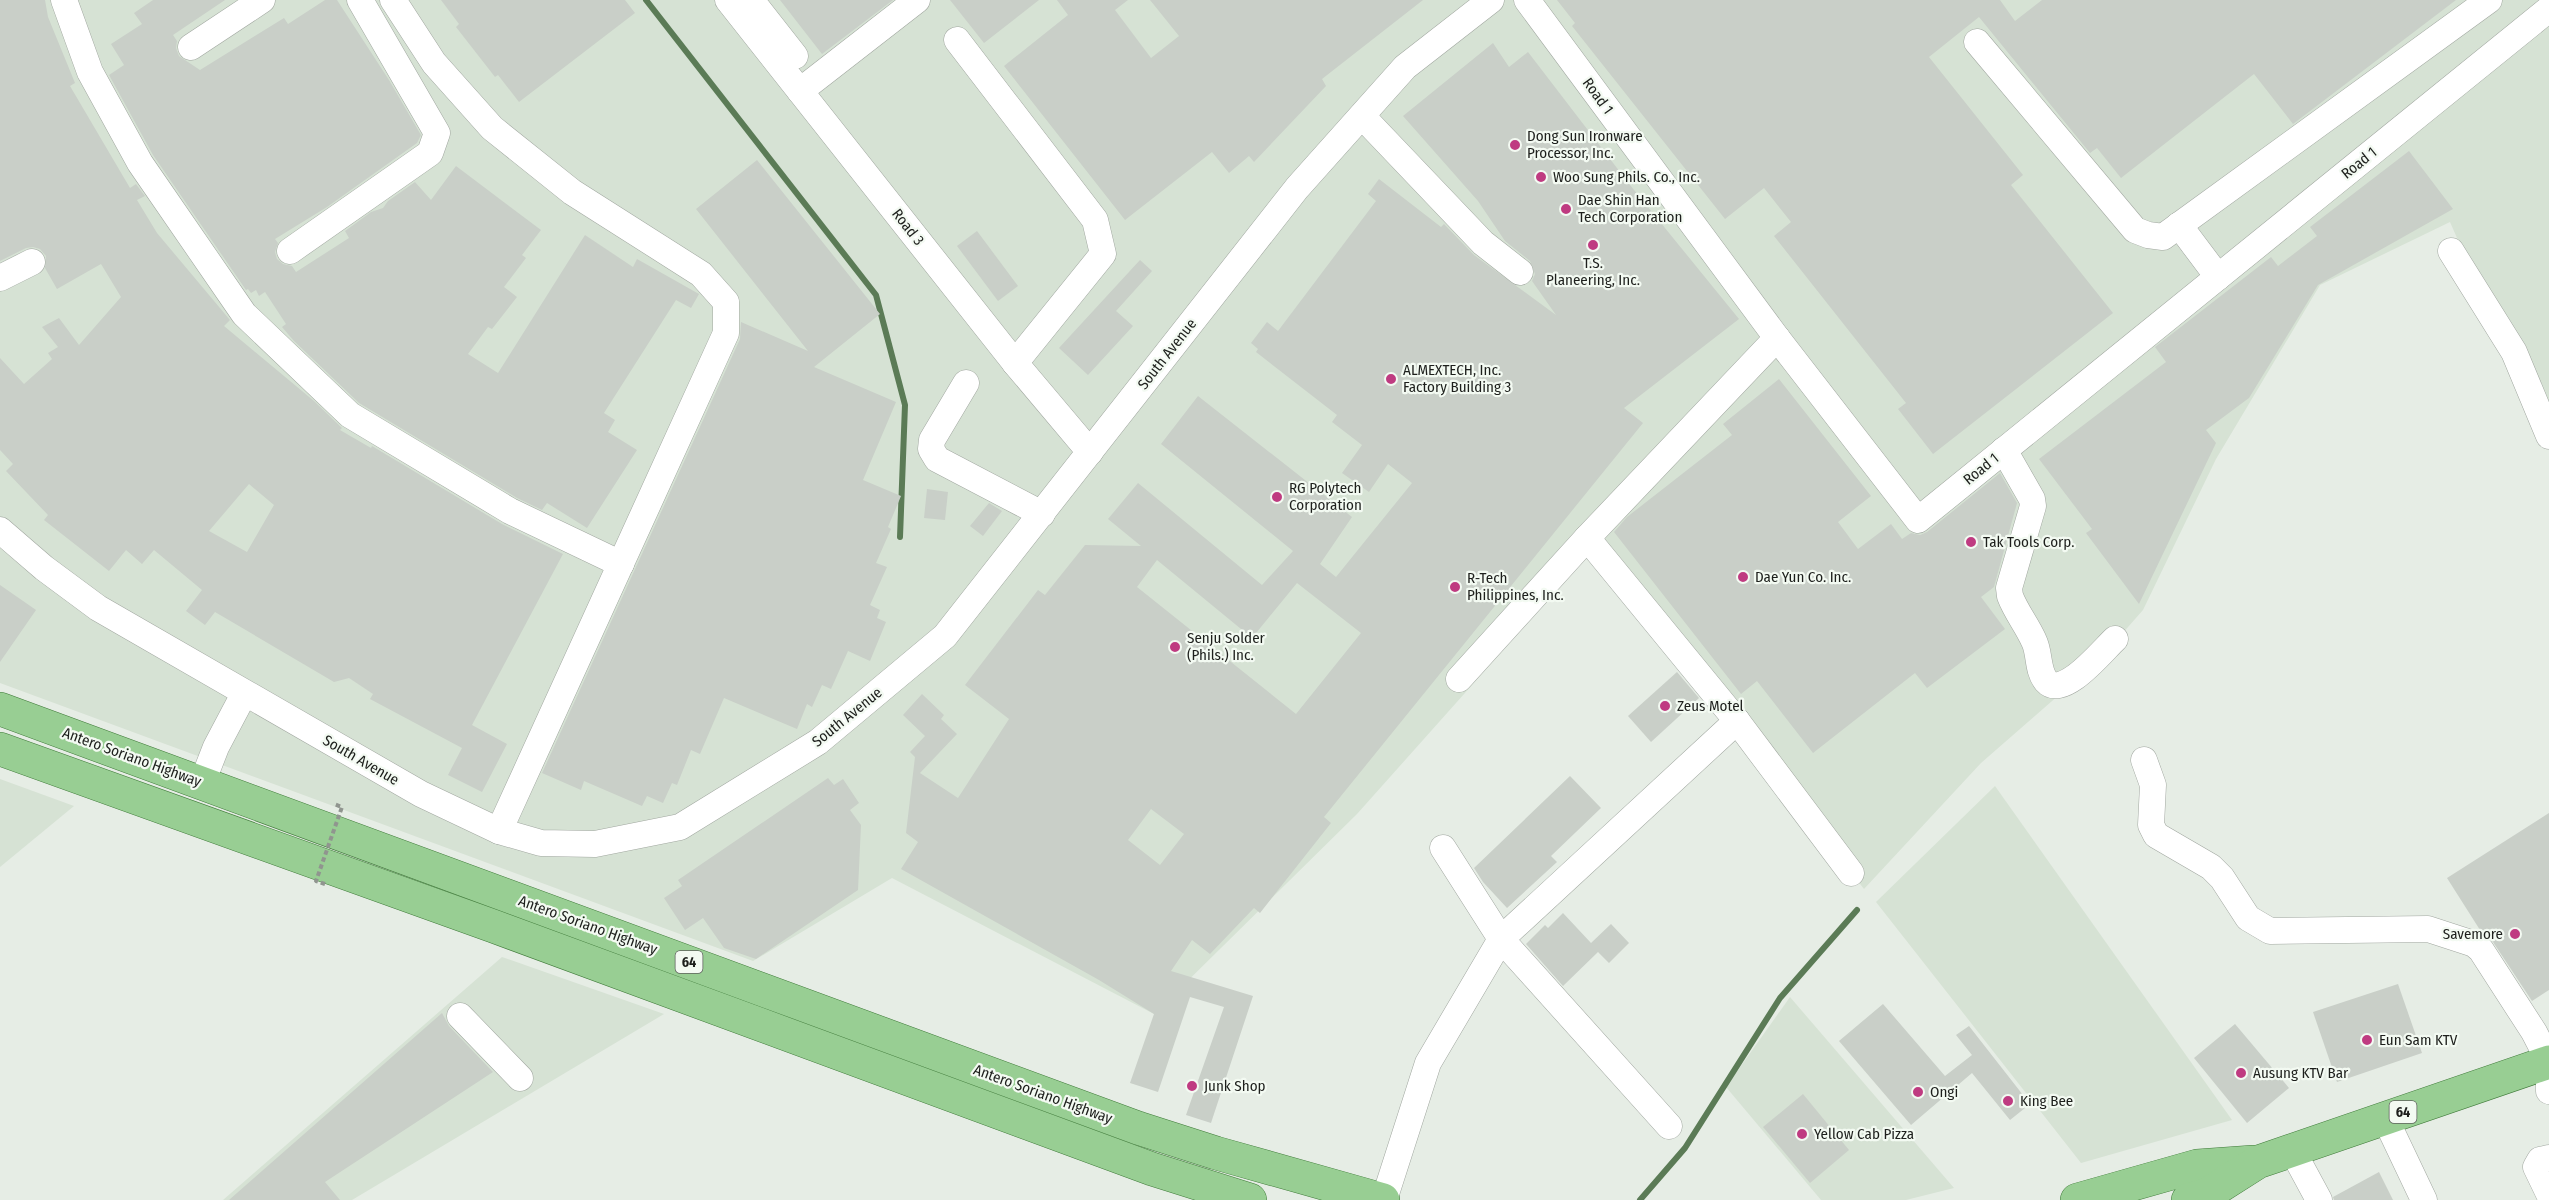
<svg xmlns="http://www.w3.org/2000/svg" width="2549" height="1200" font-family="'Fira Sans Condensed',sans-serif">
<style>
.built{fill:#d6e2d4}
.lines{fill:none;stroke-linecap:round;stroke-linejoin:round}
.stream{stroke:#5b7b56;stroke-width:6}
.building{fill:#c9cfc8;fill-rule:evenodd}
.minor-casing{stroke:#a1a7a0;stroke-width:27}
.major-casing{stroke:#417b3b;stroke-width:34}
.minor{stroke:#fff;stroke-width:26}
.major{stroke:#98ce93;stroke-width:33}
.path-bridge{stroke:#90958f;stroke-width:4;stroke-dasharray:4.5 3;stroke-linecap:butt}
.poi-dot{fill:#bf3b81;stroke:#f3faf2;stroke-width:2}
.labels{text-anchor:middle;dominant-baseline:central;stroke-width:4.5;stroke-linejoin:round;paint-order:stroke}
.shield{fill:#f3faf2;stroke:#5d615c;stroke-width:1.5}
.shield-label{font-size:14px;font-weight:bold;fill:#1d1f1c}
.street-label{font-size:15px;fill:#1d1f1c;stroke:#f3faf2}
.poi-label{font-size:15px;fill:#1d1f1c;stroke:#f3faf2;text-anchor:start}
</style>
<rect width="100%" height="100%" fill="#e6ede5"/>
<g class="built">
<path d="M0 0H2549V447L2450 222 2320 285 2216 459 2143 610 2099 660 1981 763 1864 889 1597 545 1357 814 1154 1014 892 878 753 961 0 683Z"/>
<path d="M0 779 74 806 0 867Z"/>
<path d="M1995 786 2232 1120 2081 1163 1876 902Z"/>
<path d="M502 957 664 1014 352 1200H223Z"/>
<path d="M1790 997 1954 1188 1906 1200H1821L1726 1087Z"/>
</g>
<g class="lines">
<g class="stream">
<path d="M646 0 876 295 905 405 900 537"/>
<path d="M1640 1200 1685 1148 1780 998 1857 910"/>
</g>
</g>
<g class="building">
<path d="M0 0H45L48 17 75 83 70 86 130 188 136 184 145 196 137 200 157 233 230 320 224 326 314 401 342 428 340 430 371 448 372 446 502 524 563 554 472 725 507 744 482 792 448 775 462 748 370 699 373 694 349 678 334 682 215 612 205 625 186 611 202 590 154 550 142 564 126 550 109 571 44 520 48 515 6 471 13 464 0 450V358L24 384 52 359 48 353 58 347 42 327 59 318 79 345 121 297 101 264 57 289 45 268 46 256 40 249 33 247 26 248 0 261ZM249 484 274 505 247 552 209 531Z"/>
<path d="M153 0H225L173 35 177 41 176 48 179 56 200 70 284 18 288 24 325 0H337L389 80 421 135 417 143 327 207 275 239 278 243 275 252 277 259 283 264 292 266 296 272 349 238 345 231 371 212 383 208 388 201 415 182 431 200 456 166 541 230 522 255 526 258 504 287 517 297 492 329 488 327 468 354 498 373 585 235 633 267 637 259 699 294 691 308 676 300 604 413 615 420 608 432 637 450 587 528 547 503 542 510 517 498 359 403 294 341 282 327 286 324 265 292 259 296 256 290 251 293 248 289 246 290 153 155 109 75 124 65 111 44 142 24 134 13Z"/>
<path d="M441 0H625L635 13 519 102 498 75 495 77 456 27 459 24Z"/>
<path d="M780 0H893L822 54Z"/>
<path d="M950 0H1039L984 43Z"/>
<path d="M1057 0H1128L1115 10 1151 58 1179 36 1150 0H1423L1322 79 1326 86 1254 162 1249 156 1229 173 1212 152 1125 220 1004 66 1068 15Z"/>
<path d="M1557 0H2000L2015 21 2042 0H2456L2293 124 2254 74 2121 178 2097 148 2090 153 1979 17 1929 57 2023 175 2011 185 2113 313 1933 454 1898 409 1906 403 1774 236 1791 222 1764 188 1725 219 1572 26 1575 23Z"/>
<path d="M1493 43 1509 67 1528 52 1630 185 1739 319 1624 408 1643 423 1324 817 1331 823 1260 913 1254 908 1210 954 1192 940 1171 971 1253 996 1211 1123 1186 1115 1224 1007 1190 997 1158 1092 1130 1083 1154 1014 1099 980 901 869 918 842 906 833 915 757 910 752 925 736 903 715 922 694 944 715 941 719 957 734 920 773 958 798 1009 719 965 685 1038 590 1045 595 1085 545 1141 546 1108 519 1138 483 1262 585 1293 551 1161 444 1198 396 1352 517 1320 564 1336 577 1412 483 1388 464 1369 492 1342 473 1362 445 1332 422 1337 415 1256 352 1258 349 1251 343 1267 322 1278 331 1376 201 1368 194 1379 179 1441 227 1444 224 1474 255 1556 315 1532 281 1535 274 1530 261 1505 241 1478 201 1403 116ZM1157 560 1252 638 1297 583 1361 633 1296 714 1137 587ZM1151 809 1184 834 1160 865 1128 840Z"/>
<path d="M2409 151 2453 209 2318 285 2249 398 2206 430 2216 443 2139 604 2086 533 2092 529 2039 459 2166 362 2155 347 2271 257 2278 266 2317 236 2310 227Z"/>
<path d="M757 160 880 314 814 367 896 402 863 480 901 496 888 527 891 529 876 563 887 567 870 605 880 610 877 618 886 622 870 661 848 651 831 689 822 685 812 707 807 704 797 729 724 698 700 754 691 750 677 785 672 783 663 803 647 796 642 806 584 781 581 790 542 773 740 339 741 322 808 351 696 209Z"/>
<path d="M977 231 1018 286 998 301 957 246Z"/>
<path d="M1140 260 1152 271 1116 311 1133 326 1088 375 1059 348Z"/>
<path d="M1779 379 1871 496 1838 522 1858 549 1891 524 1902 539 1911 533 1920 535 1927 532 2000 473 2017 503 1994 587 1981 597 2005 629 1927 688 1915 673 1813 753 1757 681 1741 694 1614 532 1627 517 1732 435 1723 424Z"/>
<path d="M927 489 948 492 945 520 924 518Z"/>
<path d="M989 503 1002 511 983 536 970 526Z"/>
<path d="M0 585 36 610 0 662Z"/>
<path d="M1677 672 1699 698 1651 742 1628 716Z"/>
<path d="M1570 776 1601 808 1551 856 1557 862 1507 908 1483 882 1474 868Z"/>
<path d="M828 778 834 785 843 779 859 803 850 810 861 825 858 890 756 959 724 948 703 918 685 930 664 898 682 886 678 880Z"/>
<path d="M2549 813V990L2532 1001 2493 942 2480 930 2447 878Z"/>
<path d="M1563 913 1591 943 1611 924 1629 943 1609 963 1598 952 1563 986 1526 944 1545 925 1548 928Z"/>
<path d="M2398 984 2422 1053 2337 1082 2313 1012Z"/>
<path d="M1883 1004 1945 1076 1972 1055 1956 1035 1969 1026 2030 1104 2010 1120 1972 1073 1911 1125 1839 1041Z"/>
<path d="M442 1013 449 1026 493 1072 325 1182 340 1200H229Z"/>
<path d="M2235 1024 2289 1088 2247 1123 2194 1058Z"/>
<path d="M1803 1094 1849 1150 1810 1183 1763 1127Z"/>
<path d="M2379 1172 2393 1200H2334L2333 1197Z"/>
</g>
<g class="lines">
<g class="minor-casing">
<g id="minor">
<path d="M64 0 90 72 140 163 244 314 350 415 510 511 621 564"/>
<path d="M393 0 434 63 492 128 572 192 701 274 726 302V333L499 831"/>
<path d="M728 0 1015 363 1090 452"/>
<path d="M751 0 795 56"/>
<path d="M1527 0 1777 338 1918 520 2549 9"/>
<path d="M957 40 1095 220 1103 254 1015 363"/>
<path d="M1977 42 2135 230 2148 235 2163 237 2489 0"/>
<path d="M191 47 262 0"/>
<path d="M800 91 917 0"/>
<path d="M1362 116 1483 243 1520 272"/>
<path d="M2179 225 2218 277"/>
<path d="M290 251 430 153 437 133 360 0"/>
<path d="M2451 251 2514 352 2549 436"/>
<path d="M0 278 32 262"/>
<path d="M966 383 932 440 931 449 937 459 1042 514"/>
<path d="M2004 450 2032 499 2033 506 2009 588 2010 596C2016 612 2027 625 2034 641 2040 653 2037 670 2046 681 2063 700 2102 651 2115 639"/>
<path d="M0 530 44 568 98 608 421 794 499 831 541 843 595 844 680 827 818 742 945 636 1297 188 1405 67 1491 0"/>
<path d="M1587 538 1737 721 1851 873"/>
<path d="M1459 679 1587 538 1777 338"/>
<path d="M2144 760 2153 785 2151 825 2156 835 2211 867 2222 878 2248 918 2270 931 2428 929 2474 944 2481 950 2534 1032 2549 1061"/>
<path d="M202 783 216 747 244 694"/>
<path d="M1443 848 1501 939 1669 1126"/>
<path d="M460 1016 520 1078"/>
<path d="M2549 1068V1091"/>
<path d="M2385 1118 2424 1200"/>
<path d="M2292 1150 2319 1200"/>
<path d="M2549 1158 2540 1160 2536 1167 2549 1194"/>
<path d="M1384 1200 1428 1063 1501 939 1737 721"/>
</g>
</g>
<g class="major-casing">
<g id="major">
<path d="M0 709 1138 1128 1216 1153 1383 1200"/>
<path d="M0 749 493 926 1152 1169 1250 1200"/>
<path d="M2077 1200 2197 1166 2253 1162"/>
<path d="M2188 1200 2206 1195 2258 1162 2549 1062"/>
</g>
</g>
<use href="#minor" class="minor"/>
<use href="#major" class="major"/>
<path class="path-bridge" d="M325 884 316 881 342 807 334 804"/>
</g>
<g class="poi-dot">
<circle cx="1515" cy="145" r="6"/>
<circle cx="1541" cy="177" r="6"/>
<circle cx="1566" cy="209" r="6"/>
<circle cx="1593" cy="245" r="6"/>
<circle cx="1391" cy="379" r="6"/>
<circle cx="1277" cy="497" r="6"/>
<circle cx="1971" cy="542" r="6"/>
<circle cx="1743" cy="577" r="6"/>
<circle cx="1455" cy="587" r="6"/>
<circle cx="1175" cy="647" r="6"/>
<circle cx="1665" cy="706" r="6"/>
<circle cx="2515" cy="934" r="6"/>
<circle cx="2367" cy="1040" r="6"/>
<circle cx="2241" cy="1073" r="6"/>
<circle cx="1192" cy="1086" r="6"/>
<circle cx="1918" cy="1092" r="6"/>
<circle cx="2008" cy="1101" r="6"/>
<circle cx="1802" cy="1134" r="6"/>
</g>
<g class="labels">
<g class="shield">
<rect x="675.5" y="951" width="27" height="22" rx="4.5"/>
<rect x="2389.5" y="1101" width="27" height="22" rx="4.5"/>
</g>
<g class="shield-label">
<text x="689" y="962">64</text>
<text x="2403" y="1112">64</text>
</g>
<g class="street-label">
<text transform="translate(1598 96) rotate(54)">Road 1</text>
<text transform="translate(2359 163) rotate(-39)">Road 1</text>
<text transform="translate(908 227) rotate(52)">Road 3</text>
<text transform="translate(1167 354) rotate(-52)">South Avenue</text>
<text transform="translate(1981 469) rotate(-39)">Road 1</text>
<text transform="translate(847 717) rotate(-39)">South Avenue</text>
<text transform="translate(132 757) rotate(20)">Antero Soriano Highway</text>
<text transform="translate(361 760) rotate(30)">South Avenue</text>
<text transform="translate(588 925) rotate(20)">Antero Soriano Highway</text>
<text transform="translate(1043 1094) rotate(20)">Antero Soriano Highway</text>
</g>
<g class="poi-label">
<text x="1527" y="136">Dong Sun Ironware<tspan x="1527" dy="17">Processor, Inc.</tspan></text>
<text x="1553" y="177">Woo Sung Phils. Co., Inc.</text>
<text x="1578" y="200">Dae Shin Han<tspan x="1578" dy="17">Tech Corporation</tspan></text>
<text x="1593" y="263" text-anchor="middle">T.S.<tspan x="1593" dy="17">Planeering, Inc.</tspan></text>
<text x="1403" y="370">ALMEXTECH, Inc.<tspan x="1403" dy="17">Factory Building 3</tspan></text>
<text x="1289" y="488">RG Polytech<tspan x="1289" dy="17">Corporation</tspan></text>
<text x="1983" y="542">Tak Tools Corp.</text>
<text x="1755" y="577">Dae Yun Co. Inc.</text>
<text x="1467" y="578">R-Tech<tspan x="1467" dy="17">Philippines, Inc.</tspan></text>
<text x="1187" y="638">Senju Solder<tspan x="1187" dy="17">(Phils.) Inc.</tspan></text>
<text x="1677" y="706">Zeus Motel</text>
<text x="2503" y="934" text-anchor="end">Savemore</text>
<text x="2379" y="1040">Eun Sam KTV</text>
<text x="2253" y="1073">Ausung KTV Bar</text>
<text x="1204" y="1086">Junk Shop</text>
<text x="1930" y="1092">Ongi</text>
<text x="2020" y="1101">King Bee</text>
<text x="1814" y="1134">Yellow Cab Pizza</text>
</g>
</g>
</svg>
